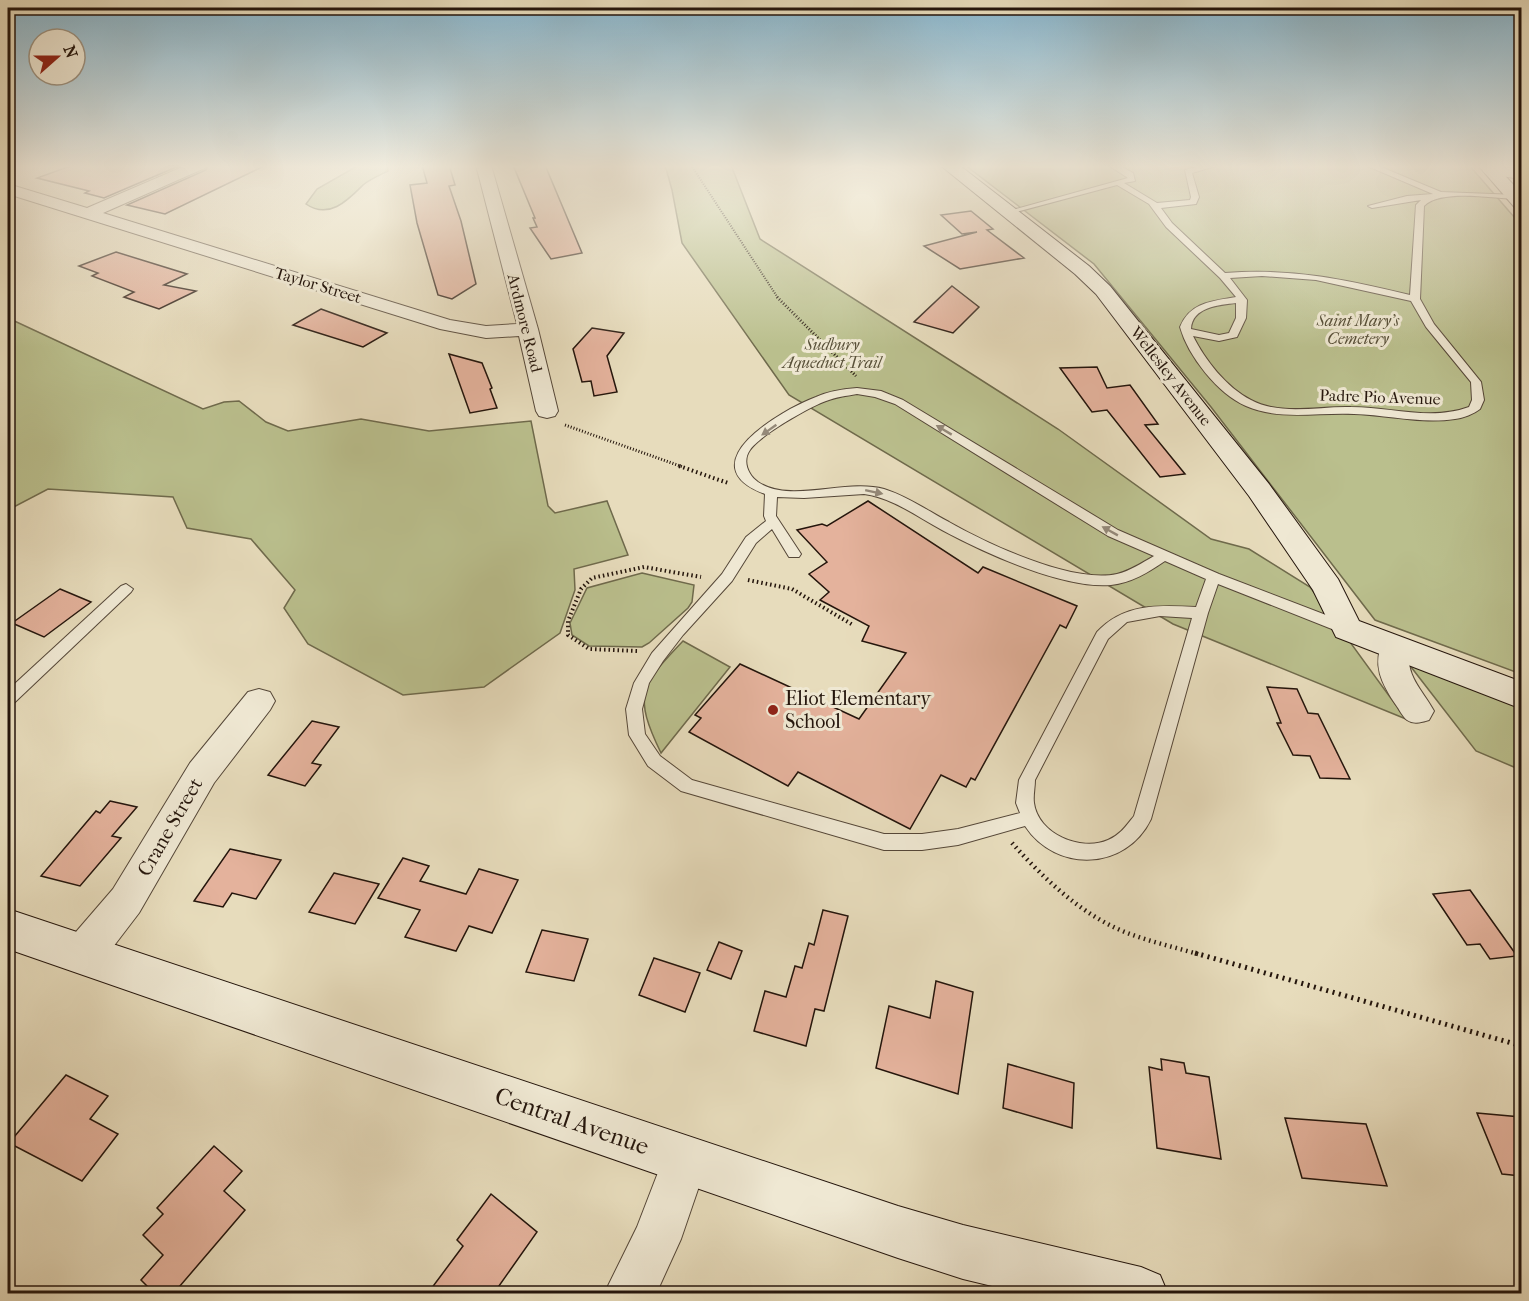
<svg xmlns="http://www.w3.org/2000/svg" width="1529" height="1301" font-family="'IM FELL French Canon',serif">
<style>
.green{fill:#babf8d;stroke:#6f6a4c;stroke-width:1.5}
.building{fill:#e4b29c;stroke:#24150c;stroke-width:1.5}
.lines{fill:none;stroke-linecap:round;stroke-linejoin:round}
.lane-casing{stroke:#554738;stroke-width:2}
.street-casing{stroke:#554738;stroke-width:2}
.secondary-casing{stroke:#24150c;stroke-width:2}
.path-far4{stroke:#24150c;stroke-width:2;stroke-dasharray:1 1.5;stroke-linecap:butt}
.path-far3{stroke:#24150c;stroke-width:3;stroke-dasharray:1 2;stroke-linecap:butt}
.path-far2{stroke:#24150c;stroke-width:4;stroke-dasharray:1.5 3;stroke-linecap:butt}
.path-far1{stroke:#24150c;stroke-width:4.5;stroke-dasharray:1.5 4;stroke-linecap:butt}
.path{stroke:#24150c;stroke-width:5;stroke-dasharray:2 4.5;stroke-linecap:butt}
.lane{fill:#efe8d3;fill-rule:evenodd}
.street{fill:#efe8d3;fill-rule:evenodd}
.secondary{fill:#efe8d3;fill-rule:evenodd}
.oneway{fill:#948979}
.poi-dot{fill:#8f2418;stroke:#efe8d3;stroke-width:2}
.labels{text-anchor:middle;dominant-baseline:central;stroke-width:6;stroke-linejoin:round;paint-order:stroke}
.far-street-label{font-size:16px;fill:#24150c;stroke:#efe8d3}
.far-park-label{font-size:16px;font-style:italic;fill:#585039;stroke:#efe8d3}
.poi-label{font-size:20px;fill:#24150c;stroke:#efe8d3;text-anchor:start}
.street-label{font-size:20px;fill:#24150c;stroke:#efe8d3}
.near-street-label{font-size:24px;fill:#24150c;stroke:#efe8d3}
</style>
<rect width="100%" height="100%" fill="#e7dcbc"/>
<filter id="stains"><feTurbulence type="fractalNoise" baseFrequency=".00333" numOctaves="4"/><feColorMatrix values="0 0 0 0 .2 0 0 0 0 .09 0 0 0 0 .02 0 0 0 .5 -.17"/></filter>
<radialGradient id="worn" r=".72"><stop offset=".6" stop-color="#630" stop-opacity="0"/><stop offset="1" stop-color="#630" stop-opacity=".3"/></radialGradient>
<g class="green">
<path d="M359 165H387L388 171C380 175 370 179 363 185 348 200 329 220 306 204L317 189Z"/>
<path d="M665 165H731L760 239 1058 429 1211 539 1249 549 1310 587 1406 719 1173 624 789 395 682 243 672 190Z"/>
<path d="M965 165H1469L1521 225V674L1375 620 1211 407 1094 264Z"/>
<path d="M8 318 203 409 224 402 239 401 266 422 288 431 361 419 429 431 531 421 548 506 555 513 607 501 628 555 574 569 575 590 560 633 484 687 403 695 308 644 284 608 295 590 251 539 187 528 173 497 48 489 8 510Z"/>
<path d="M642 573 694 585 692 602 688 608 649 643 642 647 589 646 572 635 570 623 587 588Z"/>
<path d="M683 641 730 667 661 753C633 695 640 686 683 641Z"/>
<path d="M1408 663 1521 705V770L1476 751Z"/>
</g>
<g class="building">
<path d="M73 165H181L104 198 85 193 89 191 37 178Z"/>
<path d="M209 165H266L165 214 127 205 206 170Z"/>
<path d="M422 165H449L455 185 449 186 461 221 476 284 452 299 438 295 417 223 410 185 427 183Z"/>
<path d="M513 165H545L582 253 551 259 530 228 537 227 533 218H535Z"/>
<path d="M971 211 993 229 987 230 1024 258 960 269 924 246 977 232 962 234 941 215Z"/>
<path d="M116 252 187 274 164 285 196 291 159 309 124 297 134 292 92 276 98 273 79 266Z"/>
<path d="M952 286 979 307 953 333 914 322Z"/>
<path d="M321 309 387 333 363 347 293 325Z"/>
<path d="M592 328 624 333 607 356 617 392 594 396 591 381 582 382 573 349Z"/>
<path d="M449 354 482 363 492 388 490 389 497 408 470 413Z"/>
<path d="M1097 367 1107 388 1130 385 1158 424 1145 425 1185 474 1160 477 1107 410 1092 412 1060 368Z"/>
<path d="M868 501 978 573 983 567 1077 606 1066 628 1060 625 975 780 971 778 966 787 941 775 910 829 798 772 788 786 689 732 701 718 695 715 740 664 859 719 906 653 862 641 869 626 820 600 829 592 809 574 827 562 797 530 822 524 827 526Z"/>
<path d="M60 589 91 602 44 637 12 623Z"/>
<path d="M1267 687 1297 689 1308 713 1318 714 1350 779 1320 778 1310 756 1293 755 1277 723H1281Z"/>
<path d="M312 721 339 727 312 763 321 765 305 786 268 775Z"/>
<path d="M110 801 137 807 112 836 121 838 80 886 41 876 96 811 100 813Z"/>
<path d="M230 849 281 860 256 899 232 893 223 907 194 901Z"/>
<path d="M403 858 429 866 420 881 466 894 479 869 518 880 492 933 469 926 456 951 405 937 420 910 378 898Z"/>
<path d="M334 873 379 884 355 924 309 912Z"/>
<path d="M1470 890 1517 956 1490 959 1480 944 1467 945 1433 894Z"/>
<path d="M823 910 848 916 824 1011 815 1009 806 1046 754 1031 765 991 786 997 795 966 802 968 809 943 814 945Z"/>
<path d="M542 930 588 939 574 981 526 972Z"/>
<path d="M719 942 742 951 731 979 707 970Z"/>
<path d="M654 958 700 973 685 1012 639 995Z"/>
<path d="M936 981 973 992 958 1094 876 1068 889 1006 930 1018Z"/>
<path d="M1161 1059 1184 1063 1186 1073 1209 1077 1221 1159 1157 1148 1149 1067 1162 1070Z"/>
<path d="M1008 1064 1074 1083 1072 1128 1003 1108Z"/>
<path d="M66 1075 108 1096 90 1119 118 1134 82 1181 9 1143Z"/>
<path d="M1477 1113 1521 1117V1176L1502 1174Z"/>
<path d="M1285 1118 1366 1124 1387 1186 1302 1178Z"/>
<path d="M214 1146 242 1171 224 1191 245 1210 174 1293H154L141 1280 163 1255 143 1235 163 1214 157 1208Z"/>
<path d="M491 1194 537 1232 494 1293H428L463 1246 457 1240Z"/>
</g>
<g class="lines">
<g class="lane-casing">
<g id="lane">
<path d="M1108 165H1118L1133 173 1135 181 1124 183 1157 203 1190 200 1191 197 1185 170 1205 165H1219L1192 173 1199 197 1196 204 1161 208 1172 223 1225 273C1294 268 1344 279 1410 295L1416 205 1421 200 1372 208 1368 206 1407 196 1433 194 1365 165H1376L1441 192 1518 195V199H1515C1492 198 1440 189 1424 206L1420 299 1434 324 1481 382 1484 400 1480 409C1474 414 1463 418 1455 419 1421 424 1388 415 1354 414 1318 412 1280 421 1246 406 1218 394 1188 356 1180 327 1190 302 1213 301 1236 297L1220 278 1166 227 1149 204 1117 185 1009 214 1005 212 1128 178ZM1262 276 1316 280 1411 301 1426 327 1471 382 1472 400 1469 407C1431 421 1391 407 1351 407 1319 406 1281 416 1251 400 1226 387 1205 360 1193 336L1219 341 1237 337 1246 318 1247 300 1230 278ZM1236 303V318L1229 333 1219 335 1191 329C1192 307 1219 305 1236 303Z"/>
<path d="M857 388 881 391 903 400 1118 530 1219 574 1352 625 1354 629 1352 633H1342L1218 584 1208 613 1151 819C1126 871 1056 873 1025 826L958 845 922 850H884L681 791 648 766 629 735 626 709 634 683 652 653 722 574 746 537 766 521 764 516 765 494C687 465 781 410 816 397 829 391 843 389 857 388ZM857 394 875 397 895 404 1108 536 1154 556C1142 563 1130 571 1117 574 1072 584 988 544 949 522 928 511 907 496 884 489 846 478 791 504 758 482 748 475 742 461 750 450 759 436 809 407 826 401 836 397 846 396 857 394ZM864 494C893 498 916 516 942 530 985 553 1062 589 1111 585 1131 583 1149 572 1165 561L1206 579 1196 607C1159 605 1124 603 1097 632L1019 780 1016 803 1020 813 958 829 922 834H884L692 780 660 756 645 734 642 709 649 683 663 661 683 635 732 581 756 543 772 529 789 557H799L801 554 776 516 777 497 804 498ZM1160 616 1192 618 1134 816C1126 826 1120 835 1108 840 1081 852 1038 834 1034 803 1033 796 1035 787 1035 780L1108 639 1127 622Z"/>
<path d="M126 584 133 589 131 592 14 703 8 705V690L121 586Z"/>
</g>
</g>
<g class="street-casing">
<g id="street">
<path d="M187 165H207L205 168 103 213 450 320 486 326 517 324 476 165H491L538 329 558 411 555 416 547 418 539 416 536 411 519 336 486 338 440 329 8 194V184L87 208Z"/>
<path d="M1491 166 1522 169V179L1486 174 1483 171 1486 168Z"/>
<path d="M1395 637 1406 640 1410 648C1404 675 1422 689 1434 711L1429 720C1422 722 1414 725 1407 720 1403 717 1399 709 1396 705 1382 684 1371 664 1384 640Z"/>
<path d="M259 689 270 692 275 701 270 710 214 783 139 913 97 968 83 973 69 968 63 954 69 940 113 889 190 763 248 692Z"/>
<path d="M685 1137 701 1144 708 1160 681 1239 656 1294H604L637 1227 669 1144Z"/>
</g>
</g>
<g class="secondary-casing">
<g id="secondary">
<path d="M940 165H959L1089 266 1110 286 1269 484 1338 579 1359 621 1522 682V709L1336 637 1313 590 1249 496 1096 294 1075 274Z"/>
<path d="M1478 165H1495L1522 194V210L1516 209Z"/>
<path d="M8 909 898 1206 963 1225 1141 1267 1160 1275 1168 1294H1025L963 1279 898 1258 8 949Z"/>
</g>
</g>
<path class="path-far4" d="M691 165 778 298"/>
<g class="path-far3">
<path d="M777 297 856 376"/>
<path d="M565 425 683 467"/>
</g>
<g class="path-far2">
<path d="M679 466 728 483"/>
<path d="M748 580 792 589 853 625"/>
<path d="M637 651 589 649 568 635V621L581 589 592 578 644 567 701 577"/>
</g>
<path class="path-far1" d="M1012 843C1045 880 1086 919 1133 935 1155 943 1178 948 1201 955"/>
<path class="path" d="M1195 953 1522 1046"/>
<use href="#lane" class="lane"/>
<use href="#street" class="street"/>
<use href="#secondary" class="secondary"/>
</g>
<defs><path id="oneway-solid" d="M-6-.8H1V-3.2L6.5 0L1 3.2V.8H-6Z" transform="scale(1.5)"/></defs>
<g class="oneway">
<use href="#oneway-solid" transform="translate(769 430) rotate(145)"/>
<use href="#oneway-solid" transform="translate(944 430) rotate(-149)"/>
<use href="#oneway-solid" transform="translate(874 492) rotate(12)"/>
<use href="#oneway-solid" transform="translate(1110 531) rotate(-151)"/>
</g>
<linearGradient id="sky" x2="0" y2="1"><stop stop-color="#87b7d0"/><stop offset="0.48" stop-color="#f4efe1"/><stop offset="1" stop-color="#f4efe1" stop-opacity="0"/></linearGradient>
<rect width="1529" height="347" fill="url(#sky)"/>
<circle class="poi-dot" cx="773" cy="710" r="6"/>
<g class="labels">
<g class="far-street-label">
<text transform="translate(318 285) rotate(17)">Taylor Street</text>
<text transform="translate(525 323) rotate(76)">Ardmore Road</text>
<text transform="translate(1171 376) rotate(52)">Wellesley Avenue</text>
<text transform="translate(1380 397) rotate(2)">Padre Pio Avenue</text>
</g>
<g class="far-park-label">
<text x="1358" y="320">Saint Mary's<tspan x="1358" dy="18">Cemetery</tspan></text>
<text x="832" y="344">Sudbury<tspan x="832" dy="18">Aqueduct Trail</tspan></text>
</g>
<g class="poi-label">
<text x="785" y="698">Eliot Elementary<tspan x="785" dy="23">School</tspan></text>
</g>
<g class="street-label">
<text transform="translate(170 827) rotate(-60)">Crane Street</text>
</g>
<g class="near-street-label">
<text transform="translate(572 1121) rotate(19)">Central Avenue</text>
</g>
</g>
<rect width="1529" height="1301" fill="none" stroke="#e7dcbc" stroke-width="30"/>
<rect x="9" y="9" width="1511" height="1283" fill="none" stroke="#24150c" stroke-width="3"/>
<rect x="15" y="15" width="1499" height="1271" fill="none" stroke="#24150c" stroke-width="1.5"/>
<g transform="translate(57 57) rotate(69)"><circle r="28" fill="#efe8d3" stroke="#9e9483" stroke-width="1.5"/>
<path d="M0-4.5L10 22L0 15L-10 22Z" fill="#8f2418"/>
<text y="-9" font-size="16" font-weight="bold" text-anchor="middle" fill="#24150c">N</text>
</g>
<rect width="100%" height="100%" filter="url(#stains)"/>
<rect width="100%" height="100%" fill="url(#worn)"/>
</svg>
